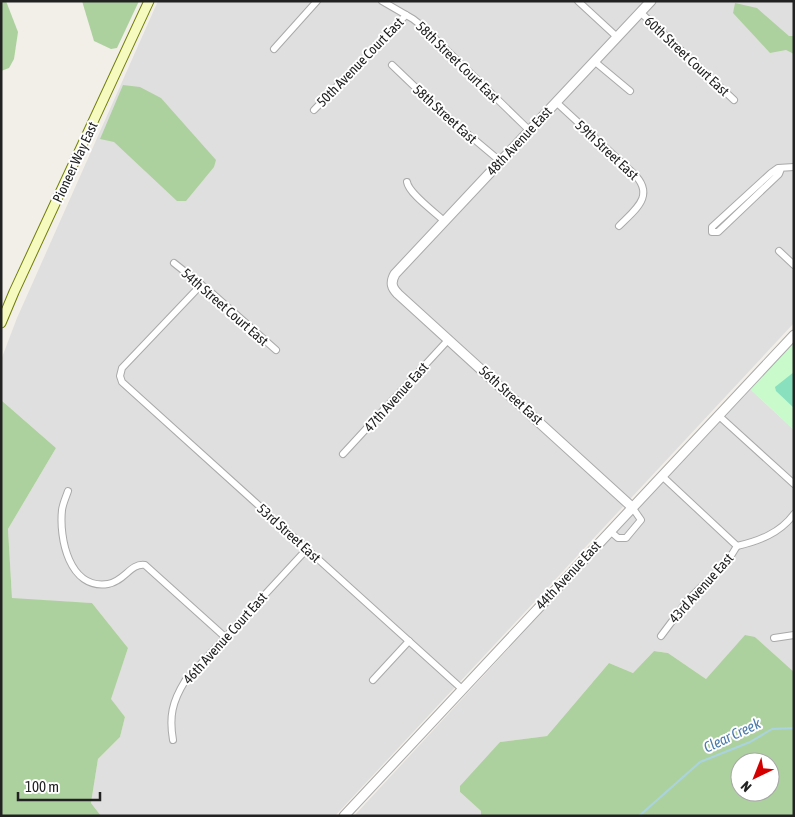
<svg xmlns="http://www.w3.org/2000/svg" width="795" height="817" font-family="'Asap Condensed',sans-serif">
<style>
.residential{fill:#e0dfdf}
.forest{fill:#add19e;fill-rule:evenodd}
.park{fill:#c8facc}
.pitch{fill:#88e0be}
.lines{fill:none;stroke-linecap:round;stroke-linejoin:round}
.stream{stroke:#aad3df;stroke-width:2}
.minor-casing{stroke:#a9a9a9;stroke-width:8}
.tertiary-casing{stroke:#a9a9a9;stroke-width:11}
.secondary-casing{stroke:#707d05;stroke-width:11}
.minor{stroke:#fff;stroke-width:6}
.tertiary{stroke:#fff;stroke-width:9}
.secondary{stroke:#f7fabf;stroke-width:9}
.labels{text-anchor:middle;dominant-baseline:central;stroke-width:4;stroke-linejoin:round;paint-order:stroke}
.street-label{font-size:14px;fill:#222;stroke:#fff}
.water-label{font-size:15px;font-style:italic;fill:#4a7aab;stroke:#fff}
</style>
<rect width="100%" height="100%" fill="#f2efe9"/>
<g class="residential">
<path d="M158 1H794V323L335 816H101L91 803 98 759 120 737 125 717 110 699 128 648 92 603 12 599 8 529 56 448 1 400V360L17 318Z"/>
<path d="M749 388 794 430V672L755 637 706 679 668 653 654 651 633 673 609 663 547 736 500 742 460 792 481 811V816H354Z"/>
</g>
<g class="forest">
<path d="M1 1H6L18 32 14 59 9 68 1 71Z"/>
<path d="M82 1H139L117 48 111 49 94 41Z"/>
<path d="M735 3 757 8 789 36H794V54L786 50 770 53 733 13Z"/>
<path d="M123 85 140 87 161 98 216 160 214 167 186 201H177L114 142 100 139Z"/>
<path d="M1 400 56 448 8 529 12 598 92 603 128 648 111 699 125 717 120 737 98 759 91 803 101 816H1Z"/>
<path d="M745 635 755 637 794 672V816H481V811L460 792V786L500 742 547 736 609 663 633 673 654 651 668 653 706 679ZM740 762H770V792H740Z"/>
</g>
<path class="park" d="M794 340V430L749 388Z"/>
<path class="pitch" d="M794 372V408L776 391 775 387Z"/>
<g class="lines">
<path class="stream" d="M639 816 700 762 750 742 772 729 794 728"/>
<g class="minor-casing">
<g id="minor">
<path d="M382 1 413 19 422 26 529 130"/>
<path d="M578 1 617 37"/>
<path d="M640 12 734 100"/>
<path d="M274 49 317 1"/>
<path d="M594 61 630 91"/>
<path d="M392 65 438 109 500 161"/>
<path d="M556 102 633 173C656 195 636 209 619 226"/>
<path d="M314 110 406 15"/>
<path d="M781 169 779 174 718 232H712V227L771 173 778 168 794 167"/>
<path d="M407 182C409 194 435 212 444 221"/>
<path d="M779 251 794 265"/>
<path d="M174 263 213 294 276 350"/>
<path d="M201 285 122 368 120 376 122 382 462 689"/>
<path d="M718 415 794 484"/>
<path d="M343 454 449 339"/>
<path d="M662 476 737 546"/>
<path d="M68 491C66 497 63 503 62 510 59 538 69 590 108 584 125 581 130 563 145 565L225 637"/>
<path d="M610 531 618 538H626L641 520 632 507"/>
<path d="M737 546C759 541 780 533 794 514"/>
<path d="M661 636 688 600 729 559 737 546"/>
<path d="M774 638 794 635"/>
<path d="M373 680 409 641"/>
<path d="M173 740C169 717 172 702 185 681L307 549"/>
</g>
</g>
<g class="tertiary-casing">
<g id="tertiary">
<path d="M632 507 398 294C392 288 390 283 395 274L651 1"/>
<path d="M344 816 794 335"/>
</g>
</g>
<g class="secondary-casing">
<path id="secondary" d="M1 323 14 292 149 1"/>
</g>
<use href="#minor" class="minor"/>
<use href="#tertiary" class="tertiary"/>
<use href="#secondary" class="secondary"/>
</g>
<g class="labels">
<g class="street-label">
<text transform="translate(687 56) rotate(43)">60th Street Court East</text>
<text transform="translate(360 62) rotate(-46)">50th Avenue Court East</text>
<text transform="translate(458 62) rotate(44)">58th Street Court East</text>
<text transform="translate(445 114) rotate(42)">58th Street East</text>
<text transform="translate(519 141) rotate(-47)">48th Avenue East</text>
<text transform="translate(607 150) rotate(43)">59th Street East</text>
<text transform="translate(75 162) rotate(-65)">Pioneer Way East</text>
<text transform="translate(225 307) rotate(41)">54th Street Court East</text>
<text transform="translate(511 395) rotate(42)">56th Street East</text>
<text transform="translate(396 397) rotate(-48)">47th Avenue East</text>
<text transform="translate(289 533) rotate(42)">53rd Street East</text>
<text transform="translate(568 575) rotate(-47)">44th Avenue East</text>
<text transform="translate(701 588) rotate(-48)">43rd Avenue East</text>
<text transform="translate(225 638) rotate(-48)">46th Avenue Court East</text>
</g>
<g class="water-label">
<text transform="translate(732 735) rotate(-25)">Clear Creek</text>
</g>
</g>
<rect width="795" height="817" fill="none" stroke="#222222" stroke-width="5"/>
<g transform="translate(755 777) rotate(223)"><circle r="24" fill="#ffffff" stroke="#a7a7a7"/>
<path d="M0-4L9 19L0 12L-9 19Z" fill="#d40000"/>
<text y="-8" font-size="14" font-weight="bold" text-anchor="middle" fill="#222222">N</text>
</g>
<path d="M18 792v8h82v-8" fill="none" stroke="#222222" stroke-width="2.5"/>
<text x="25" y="792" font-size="15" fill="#222222" stroke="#ffffff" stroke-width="4" paint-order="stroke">100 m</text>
</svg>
